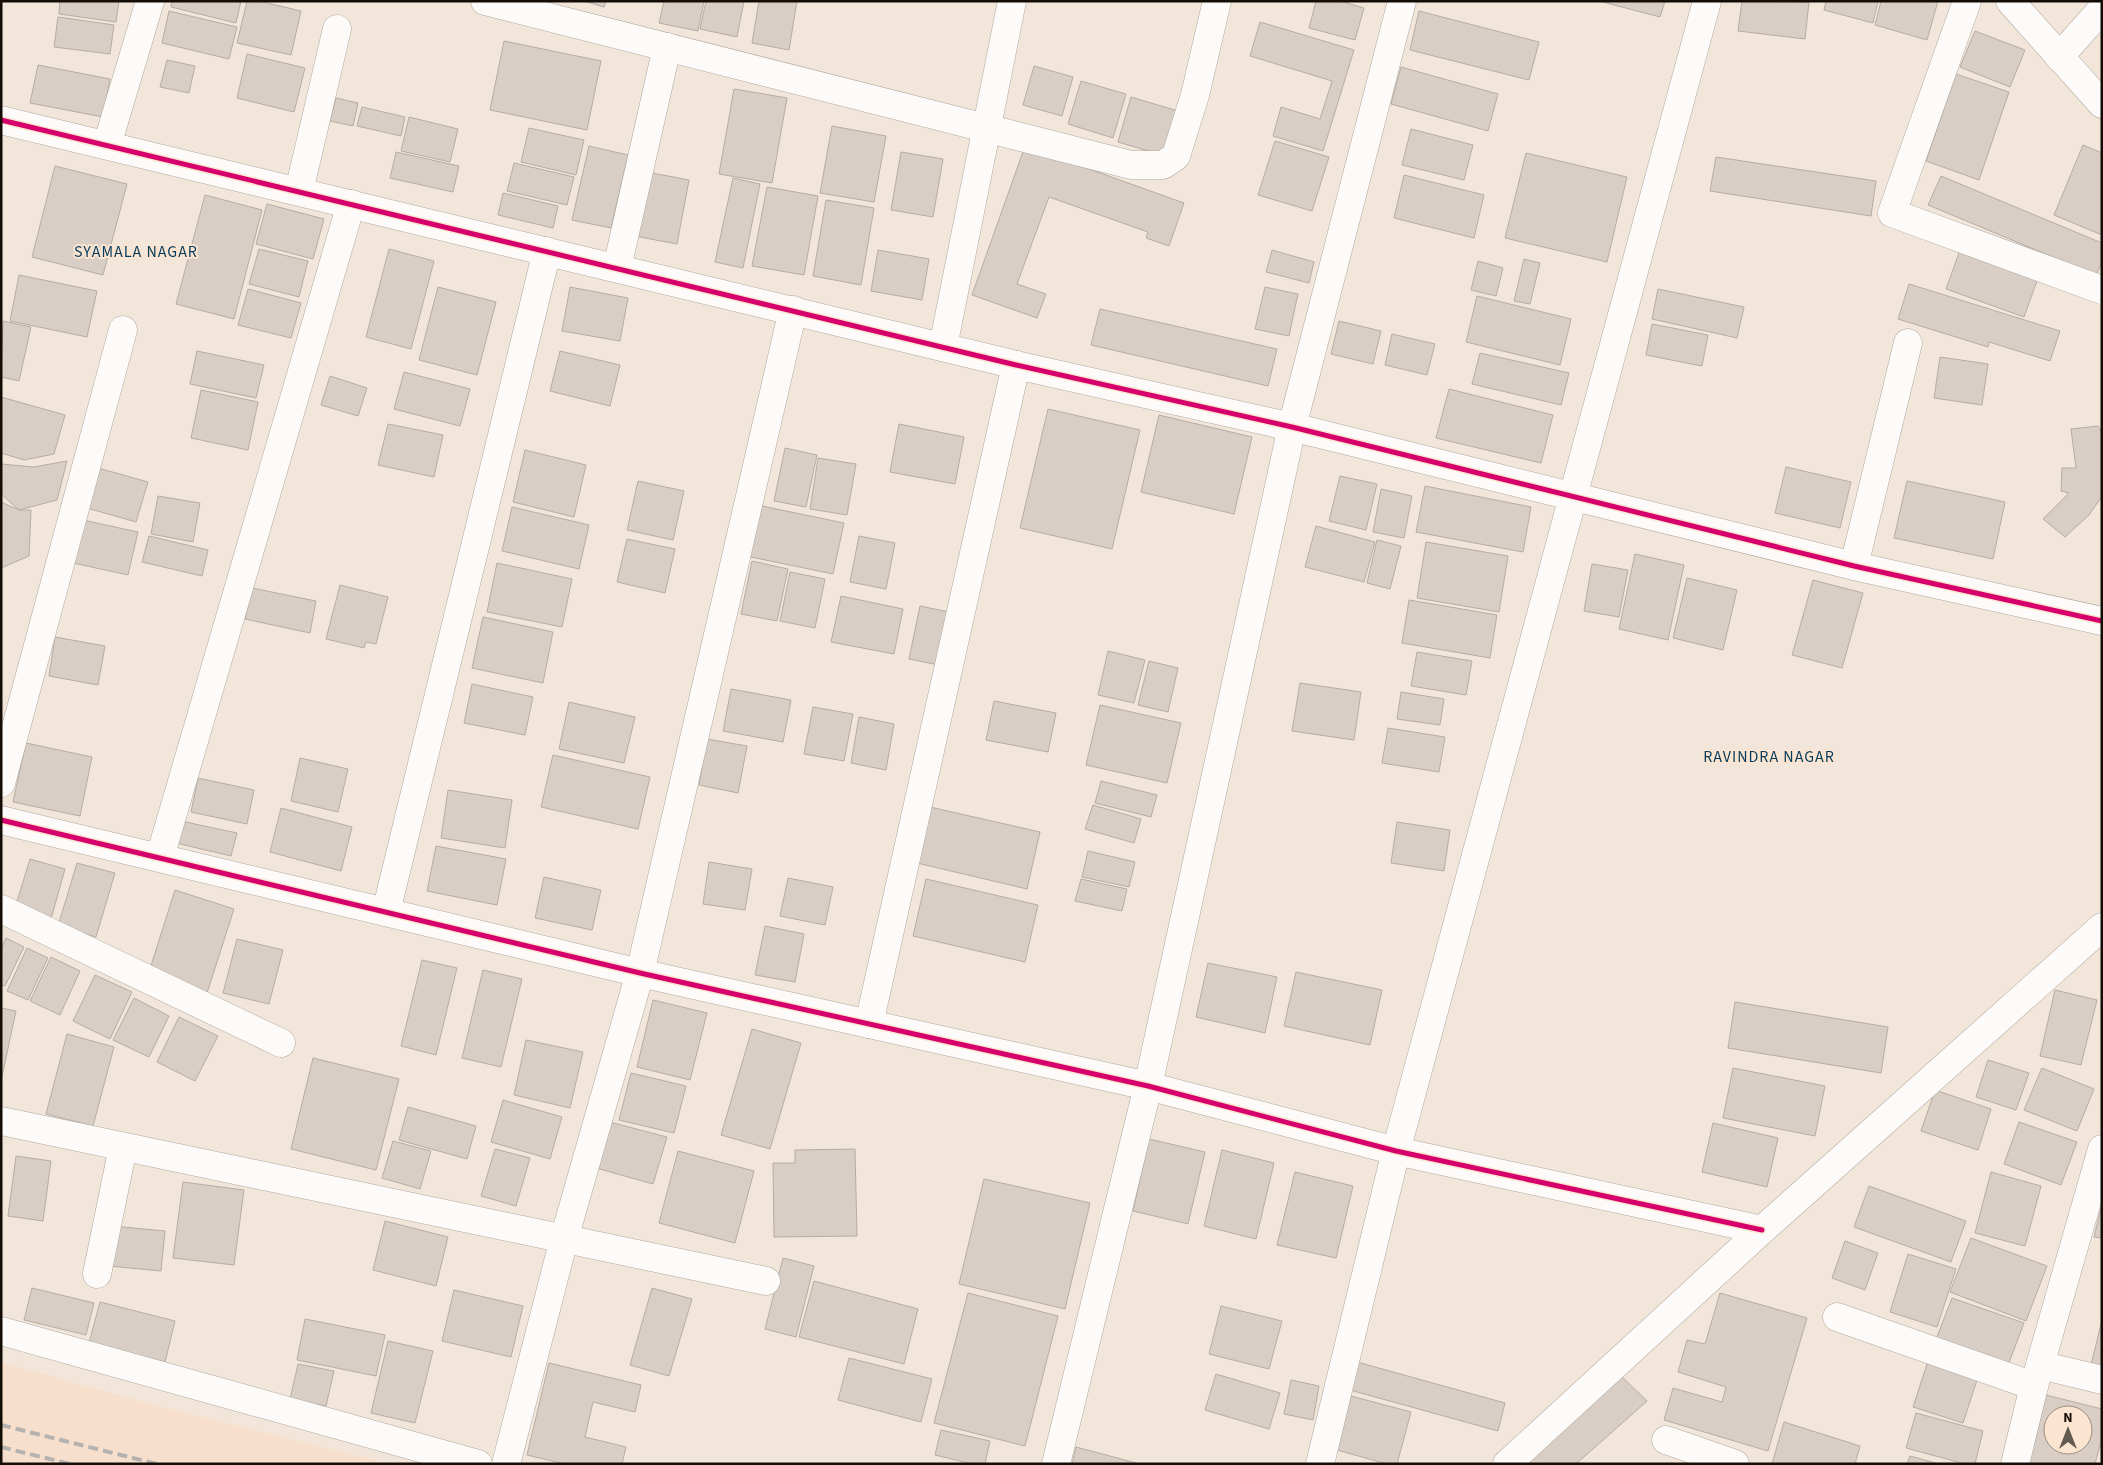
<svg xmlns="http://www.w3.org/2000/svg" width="2103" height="1465" font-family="'Source Sans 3',sans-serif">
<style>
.built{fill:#f6e0cd}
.building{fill:#d8cec5;stroke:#b5aca3;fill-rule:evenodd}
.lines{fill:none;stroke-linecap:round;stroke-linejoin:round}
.minor-casing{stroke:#b1a79e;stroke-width:29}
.minor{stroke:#fdfbf9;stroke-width:28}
.rail{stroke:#b6b2b0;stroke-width:4;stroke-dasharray:10 5;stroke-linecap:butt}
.cycleway-casing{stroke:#fce5d0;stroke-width:8}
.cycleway{stroke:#d6006c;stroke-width:5}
.labels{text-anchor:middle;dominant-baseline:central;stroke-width:4;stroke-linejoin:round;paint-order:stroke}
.neighbourhood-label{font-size:16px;letter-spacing:1px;fill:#043b5d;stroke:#fce5d0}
</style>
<rect width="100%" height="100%" fill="#f2e6da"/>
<path class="built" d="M1 1362 140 1401 391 1464H1Z"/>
<g class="building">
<path d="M60 1H119L116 22 59 14Z"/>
<path d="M172 1H241L236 23 171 7Z"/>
<path d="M247 1H259L301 11 291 55 237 43Z"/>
<path d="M584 1H606L604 7Z"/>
<path d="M664 1H704L698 31 659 23Z"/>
<path d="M706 1H744L737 37 700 29Z"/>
<path d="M759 1H797L789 50 752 43Z"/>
<path d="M1316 1H1340L1364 8 1355 40 1309 28Z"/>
<path d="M1599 1H1665L1660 17Z"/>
<path d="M1742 1 1809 2 1805 39 1738 31Z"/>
<path d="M1826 1H1878L1873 23 1824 10Z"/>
<path d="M1881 1H1938L1927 40 1875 25Z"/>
<path d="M169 11 237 27 229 59 162 43Z"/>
<path d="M1419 11 1539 42 1529 80 1410 50Z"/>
<path d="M58 17 114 25 110 54 54 47Z"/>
<path d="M1260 22 1354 50 1323 151 1273 136 1281 107 1320 119 1332 81 1250 56Z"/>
<path d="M1975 31 2025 50 2010 87 1960 67Z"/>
<path d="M504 41 601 61 587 130 490 110Z"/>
<path d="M247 54 305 68 294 112 237 98Z"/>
<path d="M167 60 195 66 189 93 160 87Z"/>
<path d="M38 65 110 79 103 117 30 103Z"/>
<path d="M1034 66 1073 77 1062 116 1023 105Z"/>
<path d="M1401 67 1498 94 1488 131 1391 104Z"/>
<path d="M1956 74 2009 92 1979 180 1926 161Z"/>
<path d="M1081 81 1126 94 1113 138 1068 124Z"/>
<path d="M734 89 787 98 772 183 719 174Z"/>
<path d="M1131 97 1178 111 1165 156 1118 142Z"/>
<path d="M336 98 358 103 353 126 330 121Z"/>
<path d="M362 107 405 117 401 136 357 126Z"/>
<path d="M409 117 458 129 450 162 401 151Z"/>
<path d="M832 126 886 136 874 202 820 193Z"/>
<path d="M529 128 584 140 576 175 521 162Z"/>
<path d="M1411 129 1473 145 1464 180 1402 165Z"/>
<path d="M1275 141 1329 157 1312 211 1258 195Z"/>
<path d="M2083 145 2102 153V235L2054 215Z"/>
<path d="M589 146 628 155 611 228 572 220Z"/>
<path d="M1025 146 1184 203 1169 246 1146 238 1148 232 1049 197 1017 284 1046 294 1037 318 972 295Z"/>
<path d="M396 152 459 166 453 192 390 178Z"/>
<path d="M901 152 943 159 933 217 891 210Z"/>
<path d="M1526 153 1627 177 1607 262 1505 238Z"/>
<path d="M1716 157 1876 181 1871 216 1710 191Z"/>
<path d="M514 163 574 177 567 205 507 191Z"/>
<path d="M55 166 127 184 103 275 32 257Z"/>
<path d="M647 172 689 180 677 244 635 236Z"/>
<path d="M1404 175 1484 195 1474 238 1394 218Z"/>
<path d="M1941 176 2102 243V262L2096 275 1928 205Z"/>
<path d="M733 178 760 184 743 268 715 262Z"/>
<path d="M767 187 818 196 804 275 752 266Z"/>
<path d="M503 193 558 206 553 228 498 215Z"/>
<path d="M205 195 262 210 234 319 176 304Z"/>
<path d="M826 200 874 208 861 285 813 276Z"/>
<path d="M267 204 324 219 313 259 256 244Z"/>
<path d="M259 249 308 261 299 297 249 284Z"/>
<path d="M389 249 434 261 411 349 366 337Z"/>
<path d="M878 250 929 259 922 300 871 291Z"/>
<path d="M1272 250 1314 262 1309 283 1266 272Z"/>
<path d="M1960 250 2038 278 2024 317 1946 289Z"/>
<path d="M1524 259 1540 263 1530 304 1514 301Z"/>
<path d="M1478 261 1503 268 1496 296 1471 290Z"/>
<path d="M19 275 97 291 87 337 10 321Z"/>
<path d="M1909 284 2060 331 2050 361 1989 342 1988 347 1898 319Z"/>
<path d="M438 287 496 302 477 375 419 360Z"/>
<path d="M570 287 628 298 620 341 562 331Z"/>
<path d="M1265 287 1298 294 1289 336 1255 329Z"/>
<path d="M248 289 301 303 291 338 238 325Z"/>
<path d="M1658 289 1744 307 1737 338 1652 319Z"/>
<path d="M1477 296 1571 319 1560 365 1466 342Z"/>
<path d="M1100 309 1277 349 1268 386 1091 345Z"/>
<path d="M3 321 31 327 19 381 1 377Z"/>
<path d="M1339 321 1381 331 1373 364 1331 354Z"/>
<path d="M1652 324 1708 335 1702 366 1646 355Z"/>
<path d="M1392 334 1435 344 1427 375 1385 365Z"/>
<path d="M197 351 264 365 256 398 190 384Z"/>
<path d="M560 351 620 365 610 406 550 391Z"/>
<path d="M1480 353 1569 373 1561 405 1472 384Z"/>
<path d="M1940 357 1988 364 1982 405 1934 398Z"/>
<path d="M404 372 470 389 460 426 394 409Z"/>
<path d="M330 376 367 388 358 416 321 405Z"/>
<path d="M1449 389 1553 415 1541 463 1436 438Z"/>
<path d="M201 390 258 402 248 450 191 438Z"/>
<path d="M1 397 65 415 54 454 24 460 1 453Z"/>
<path d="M1048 409 1140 430 1112 549 1020 528Z"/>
<path d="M1159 415 1252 437 1234 514 1141 492Z"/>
<path d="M388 424 443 435 434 477 378 465Z"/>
<path d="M899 424 964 437 955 484 890 472Z"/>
<path d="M2098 426 2102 433V496L2089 515 2065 537 2043 519 2069 493 2061 491 2062 468H2076L2071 429Z"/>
<path d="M785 448 817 455 806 507 774 501Z"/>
<path d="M525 450 586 465 574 517 513 502Z"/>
<path d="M818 458 856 464 847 515 810 509Z"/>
<path d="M67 461 57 500 19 510 1 494V464L34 467Z"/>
<path d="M91 466 148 482 136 522 80 506Z"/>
<path d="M1786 467 1851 482 1840 528 1775 513Z"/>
<path d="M1340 476 1377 484 1366 530 1329 521Z"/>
<path d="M638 481 684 491 673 540 627 530Z"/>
<path d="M1907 481 2005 502 1993 559 1894 538Z"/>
<path d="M1425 486 1531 507 1523 552 1416 532Z"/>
<path d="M1381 489 1412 496 1404 538 1373 532Z"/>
<path d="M158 496 200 503 193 542 151 534Z"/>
<path d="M1 502 19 510H31L29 556 1 568Z"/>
<path d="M757 505 844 523 833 574 746 556Z"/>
<path d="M512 507 589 525 579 569 502 551Z"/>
<path d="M83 520 138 532 128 575 73 563Z"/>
<path d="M1316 526 1375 542 1364 582 1305 567Z"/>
<path d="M149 536 208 550 202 576 142 562Z"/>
<path d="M859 536 895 543 886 589 850 582Z"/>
<path d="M627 539 675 549 665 593 617 582Z"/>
<path d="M1377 540 1401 546 1390 589 1367 583Z"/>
<path d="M1426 542 1508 556 1499 612 1417 598Z"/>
<path d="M1635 554 1684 565 1668 640 1619 629Z"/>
<path d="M752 561 788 569 777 621 741 614Z"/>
<path d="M497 563 572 579 562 627 487 612Z"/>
<path d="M1592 564 1628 570 1619 617 1584 611Z"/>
<path d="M790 572 825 579 815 628 780 621Z"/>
<path d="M1687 578 1737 590 1723 650 1673 638Z"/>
<path d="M1813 580 1863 593 1842 668 1792 655Z"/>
<path d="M340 585 388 597 376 644 366 642 364 648 326 639Z"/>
<path d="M252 588 316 601 310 633 245 619Z"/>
<path d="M841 596 903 609 894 654 831 642Z"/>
<path d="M1409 600 1497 615 1490 658 1402 643Z"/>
<path d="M920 606 949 612 939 665 909 659Z"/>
<path d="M483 617 553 632 543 683 472 668Z"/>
<path d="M55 637 105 646 98 685 49 676Z"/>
<path d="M1108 651 1145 660 1134 703 1098 695Z"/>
<path d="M1417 652 1472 661 1466 695 1411 686Z"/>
<path d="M1149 661 1178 668 1168 712 1138 705Z"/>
<path d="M1300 683 1361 692 1354 740 1292 731Z"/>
<path d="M472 684 533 697 525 735 464 723Z"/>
<path d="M731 689 791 700 783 742 723 731Z"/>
<path d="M1401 692 1444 699 1440 725 1397 719Z"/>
<path d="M994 701 1056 713 1048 752 986 740Z"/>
<path d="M569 702 635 717 624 763 559 749Z"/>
<path d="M1100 705 1181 723 1167 783 1086 765Z"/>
<path d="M813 707 853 714 844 761 804 754Z"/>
<path d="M859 717 894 724 886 770 851 763Z"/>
<path d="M1388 728 1445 737 1439 772 1382 763Z"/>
<path d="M707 739 747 746 738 793 699 785Z"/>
<path d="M26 743 92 757 80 816 13 802Z"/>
<path d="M553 755 650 777 638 829 541 807Z"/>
<path d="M300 758 348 769 338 812 291 801Z"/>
<path d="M198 778 254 790 247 824 191 812Z"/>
<path d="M1101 781 1157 795 1151 817 1095 803Z"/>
<path d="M448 790 512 800 505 848 441 838Z"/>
<path d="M1093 805 1141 819 1134 843 1085 829Z"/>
<path d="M930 807 1040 832 1027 889 917 863Z"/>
<path d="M281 808 352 827 341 871 270 852Z"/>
<path d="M181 821 237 833 231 856 176 843Z"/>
<path d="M1397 822 1450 830 1444 871 1391 863Z"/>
<path d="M436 846 506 859 497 905 427 891Z"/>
<path d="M1088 851 1135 862 1129 887 1082 877Z"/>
<path d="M30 859 65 869 51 919 15 908Z"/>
<path d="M709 862 752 869 745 910 703 904Z"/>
<path d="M77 863 115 873 96 937 58 926Z"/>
<path d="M544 877 601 890 592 930 535 918Z"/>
<path d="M788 878 833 887 825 925 780 916Z"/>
<path d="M926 879 1038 905 1025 962 913 936Z"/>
<path d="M1081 879 1127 889 1122 911 1075 901Z"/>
<path d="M175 890 234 909 207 993 148 975Z"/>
<path d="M765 926 804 934 795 982 755 975Z"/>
<path d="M6 938 24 947 5 986 1 985V949Z"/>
<path d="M237 939 283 950 269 1004 223 993Z"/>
<path d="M27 948 48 958 28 1000 7 991Z"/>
<path d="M51 957 80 971 60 1015 30 1001Z"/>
<path d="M422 960 457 968 436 1055 401 1046Z"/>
<path d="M1208 963 1277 977 1265 1033 1196 1017Z"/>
<path d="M483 970 522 979 501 1067 462 1058Z"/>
<path d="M1296 972 1382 990 1370 1045 1284 1026Z"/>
<path d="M95 975 132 992 110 1039 73 1021Z"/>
<path d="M2055 990 2097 1000 2081 1065 2040 1056Z"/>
<path d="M134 998 169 1016 149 1057 113 1040Z"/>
<path d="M653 1000 707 1013 690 1080 637 1067Z"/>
<path d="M1735 1002 1888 1027 1881 1073 1728 1048Z"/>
<path d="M1 1008 16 1011 1 1081Z"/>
<path d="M179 1017 218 1036 195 1081 157 1062Z"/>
<path d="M752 1029 801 1043 770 1149 721 1135Z"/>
<path d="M67 1034 114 1047 93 1126 46 1114Z"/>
<path d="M526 1040 583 1052 570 1108 514 1095Z"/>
<path d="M313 1058 399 1079 376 1170 291 1149Z"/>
<path d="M1988 1060 2029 1073 2016 1110 1976 1097Z"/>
<path d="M1733 1068 1825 1086 1815 1136 1723 1118Z"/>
<path d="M2042 1068 2094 1089 2077 1131 2024 1110Z"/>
<path d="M631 1073 686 1086 674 1133 619 1120Z"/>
<path d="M1935 1090 1991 1109 1978 1150 1921 1131Z"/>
<path d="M503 1100 562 1117 550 1159 491 1142Z"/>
<path d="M408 1107 476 1126 467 1159 399 1140Z"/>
<path d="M602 1120 667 1137 653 1184 589 1166Z"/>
<path d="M2019 1122 2077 1142 2061 1185 2004 1164Z"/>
<path d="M1713 1123 1778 1138 1767 1187 1702 1172Z"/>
<path d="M1149 1139 1205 1152 1188 1224 1133 1211Z"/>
<path d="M393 1141 431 1151 420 1189 382 1178Z"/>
<path d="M495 1149 530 1158 516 1206 481 1196Z"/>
<path d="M855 1149 857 1236 774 1237 773 1163H795V1150Z"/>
<path d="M1222 1150 1274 1163 1256 1239 1204 1226Z"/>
<path d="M678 1151 754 1171 735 1243 659 1223Z"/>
<path d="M16 1156 51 1161 43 1221 8 1216Z"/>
<path d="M1295 1172 1353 1186 1336 1258 1277 1245Z"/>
<path d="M1991 1172 2041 1186 2025 1246 1975 1233Z"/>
<path d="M984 1179 1090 1203 1065 1309 959 1284Z"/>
<path d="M183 1182 244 1190 234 1265 173 1258Z"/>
<path d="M1869 1186 1966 1221 1951 1262 1854 1227Z"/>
<path d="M2102 1204V1238L2094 1237Z"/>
<path d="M385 1221 448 1237 436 1286 373 1270Z"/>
<path d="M113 1226 165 1231 161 1271 109 1266Z"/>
<path d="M1971 1238 2047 1266 2026 1321 1950 1292Z"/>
<path d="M1845 1241 1878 1253 1865 1290 1832 1278Z"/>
<path d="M1908 1254 1956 1269 1937 1327 1890 1312Z"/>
<path d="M783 1258 814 1266 796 1337 765 1329Z"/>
<path d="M814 1281 918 1309 904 1364 799 1337Z"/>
<path d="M32 1288 94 1303 86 1335 24 1320Z"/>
<path d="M652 1288 692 1299 669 1376 630 1365Z"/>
<path d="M454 1290 523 1306 511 1357 442 1341Z"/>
<path d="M968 1293 1058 1316 1025 1446 934 1423Z"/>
<path d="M1720 1293 1807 1318 1768 1451 1664 1420 1673 1388 1722 1402 1726 1387 1678 1372 1687 1340 1705 1344Z"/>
<path d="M1952 1298 2024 1323 2007 1368 1935 1342Z"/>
<path d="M100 1302 175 1321 165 1362 89 1343Z"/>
<path d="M1221 1306 1282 1321 1269 1369 1209 1354Z"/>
<path d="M305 1319 385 1335 376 1376 297 1360Z"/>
<path d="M2102 1320V1368L2091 1365Z"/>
<path d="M388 1341 433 1351 415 1423 371 1413Z"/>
<path d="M849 1358 932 1379 921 1422 838 1400Z"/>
<path d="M1928 1361 1978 1377 1963 1423 1913 1407Z"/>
<path d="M1357 1362 1505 1403 1498 1431 1350 1390Z"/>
<path d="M549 1363 641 1385 635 1412 593 1402 585 1437 626 1447 622 1464H565L527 1455Z"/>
<path d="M298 1364 334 1371 326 1406 290 1399Z"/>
<path d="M1618 1373 1647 1401 1576 1464H1514Z"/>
<path d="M1216 1374 1280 1393 1269 1429 1205 1410Z"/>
<path d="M1291 1380 1319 1386 1313 1420 1284 1414Z"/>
<path d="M2046 1395 2102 1409V1438L2095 1464H2029ZM2053 1415H2083V1445H2053Z"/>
<path d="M1351 1396 1411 1412 1397 1464H1387L1337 1450Z"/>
<path d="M1916 1413 1983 1431 1975 1464H1965L1906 1448Z"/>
<path d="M1784 1422 1860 1446 1855 1464H1772Z"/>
<path d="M941 1430 990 1441 985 1464H972L935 1455Z"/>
<path d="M1076 1447 1140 1464H1072Z"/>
<path d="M1910 1456 1939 1464H1907Z"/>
</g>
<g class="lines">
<g class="minor-casing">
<g id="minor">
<path d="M485 1 1131 165H1163L1176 156 1195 95 1217 1"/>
<path d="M1967 1 1892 213 2102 290"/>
<path d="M2010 1 2102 104"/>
<path d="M2059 57 2102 9"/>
<path d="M1 120 1016 365 1292 427 1854 566 2102 621"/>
<path d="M107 145 150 1"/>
<path d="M299 191 337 29"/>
<path d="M617 268 667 47"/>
<path d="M943 347 1012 1"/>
<path d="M1854 566 1908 343"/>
<path d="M1 783 123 330"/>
<path d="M1 820 640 973 1148 1086 1396 1151 1762 1230"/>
<path d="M160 857 351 204"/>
<path d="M1 909 281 1043"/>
<path d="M386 912 547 251"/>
<path d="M869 1024 1016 365"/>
<path d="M1 1121 766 1281"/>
<path d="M97 1274 123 1147"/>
<path d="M1837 1317 2034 1386"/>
<path d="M1 1331 478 1464"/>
<path d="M2040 1365 2102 1380"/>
<path d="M1666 1440 1735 1464"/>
<path d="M506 1464 564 1239 640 973 793 310"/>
<path d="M1056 1464 1148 1086 1292 427 1402 1"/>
<path d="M1320 1464 1396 1151 1707 1"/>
<path d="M1507 1464 1762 1230 2102 927"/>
<path d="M2015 1464 2034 1386 2102 1149"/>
</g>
</g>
<use href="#minor" class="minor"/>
<g class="rail">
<path d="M1 1425 157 1464"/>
<path d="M1 1447 70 1464"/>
</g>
<g class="cycleway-casing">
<g id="cycleway">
<path d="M1 120 1016 365 1292 427 1854 566 2102 621"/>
<path d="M1 820 640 973 1148 1086 1396 1151 1762 1230"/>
</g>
</g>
<use href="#cycleway" class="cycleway"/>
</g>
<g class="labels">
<g class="neighbourhood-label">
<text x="136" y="252">SYAMALA NAGAR</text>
<text x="1769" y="757">RAVINDRA NAGAR</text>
</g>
</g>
<rect width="2103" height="1465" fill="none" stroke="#140d06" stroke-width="5"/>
<g transform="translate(2068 1430)"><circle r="24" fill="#fce5d0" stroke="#9f8f7f"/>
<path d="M0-4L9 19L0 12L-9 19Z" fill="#625950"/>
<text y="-8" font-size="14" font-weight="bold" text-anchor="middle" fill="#140d06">N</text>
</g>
</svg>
